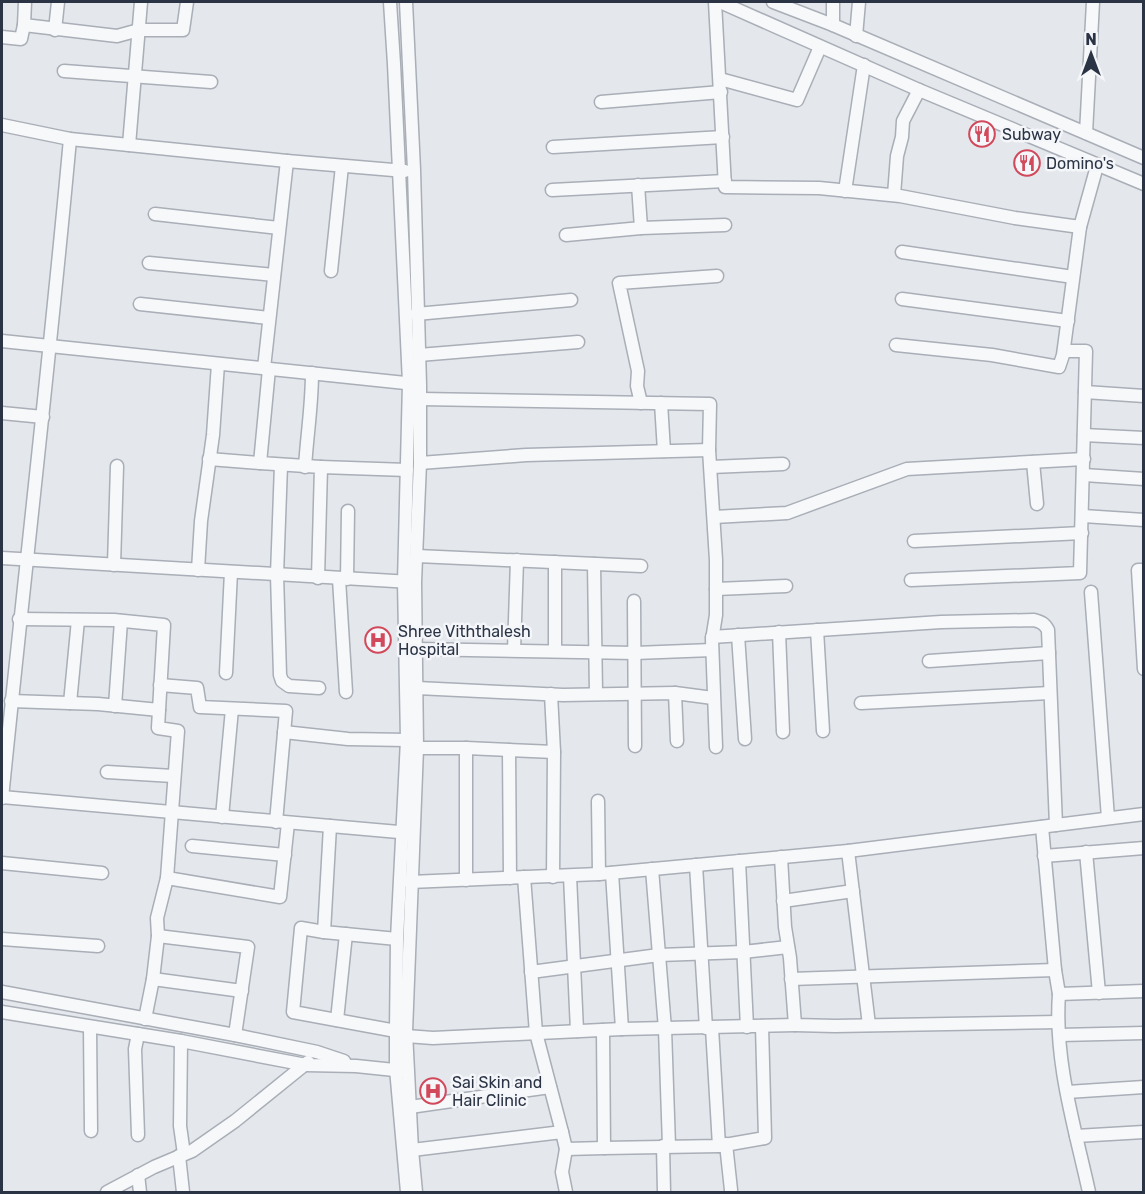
<svg xmlns="http://www.w3.org/2000/svg" width="1145" height="1194" font-family="Rubik,sans-serif">
<style>
.lines{fill:none;stroke-linecap:round;stroke-linejoin:round}
.minor-casing{stroke:#a9aeb7;stroke-width:15}
.minor{stroke:#f7f8fa;stroke-width:12}
.labels{text-anchor:middle;dominant-baseline:central;stroke-width:5;stroke-linejoin:round;paint-order:stroke}
.poi-label{font-size:16px;fill:#2b3445;stroke:#f4f6f9;text-anchor:start}
</style>
<rect width="100%" height="100%" fill="#e4e7ec"/>
<g class="lines">
<g class="minor-casing">
<g id="minor">
<path d="M25 2 24 25 117 36 139 30H183L187 2"/>
<path d="M390 2 394 64 409 383 404 582 407 740 397 939 396 1031V1069L407 1192"/>
<path d="M406 2 414 170 420 385V463L415 582 417 748 406 1032 412 1150 416 1192"/>
<path d="M715 2 725 187 819 188 900 196 1015 218 1080 227 1097 166"/>
<path d="M720 2 919 90 1144 184"/>
<path d="M773 2 833 25 1144 158"/>
<path d="M833 25V2"/>
<path d="M55 30 58 2"/>
<path d="M856 36 859 2"/>
<path d="M2 37 21 39 24 25"/>
<path d="M64 71 211 82"/>
<path d="M720 79 797 100 820 47"/>
<path d="M601 102 721 92"/>
<path d="M2 125 70 139 287 161 405 171"/>
<path d="M1086 133 1093 2"/>
<path d="M129 145 141 2"/>
<path d="M553 147 723 137"/>
<path d="M552 190 725 181"/>
<path d="M845 191 864 65"/>
<path d="M894 195 897 156 902 137 903 121 919 90"/>
<path d="M155 214 279 228"/>
<path d="M641 228 725 225"/>
<path d="M566 235 641 228 638 185"/>
<path d="M902 252 1073 277"/>
<path d="M149 263 274 275"/>
<path d="M331 271 342 166"/>
<path d="M902 299 1068 321"/>
<path d="M140 304 269 318"/>
<path d="M416 314 571 300"/>
<path d="M2 341 415 384"/>
<path d="M896 345 992 355 1059 367 1063 355 1080 227"/>
<path d="M419 355 578 342"/>
<path d="M264 368 287 161"/>
<path d="M269 369 260 463 321 467 318 578"/>
<path d="M1085 392 1144 396"/>
<path d="M420 399 710 404 709 450 716 560V615L712 640 716 747"/>
<path d="M641 403 637 386 638 371 619 283 717 276"/>
<path d="M661 403 664 451"/>
<path d="M2 413 43 417"/>
<path d="M1084 435 1144 438"/>
<path d="M209 459 260 463"/>
<path d="M1033 462 1037 504"/>
<path d="M420 463 526 455 709 450"/>
<path d="M281 465 277 575 280 675 282 681 289 686 319 688"/>
<path d="M305 467C307 435 312 405 312 373"/>
<path d="M321 467 407 470"/>
<path d="M711 467 783 464"/>
<path d="M1084 475 1144 479"/>
<path d="M1083 516 1144 520"/>
<path d="M714 517 787 513 907 469 1084 459"/>
<path d="M914 541 1082 533"/>
<path d="M417 556 641 566"/>
<path d="M2 558 411 582"/>
<path d="M594 564 596 693"/>
<path d="M114 565 117 466"/>
<path d="M198 570 201 521 213 435 218 364"/>
<path d="M1144 570H1138L1144 669"/>
<path d="M339 579 346 692"/>
<path d="M347 579 348 511"/>
<path d="M911 580 1080 573 1086 351H1064"/>
<path d="M716 589 786 586"/>
<path d="M1091 592 1108 818"/>
<path d="M634 601 635 746"/>
<path d="M817 630 823 731"/>
<path d="M779 632 783 732"/>
<path d="M738 635 745 739"/>
<path d="M712 637 941 622 1034 620C1041 622 1044 623 1048 630L1056 825"/>
<path d="M415 649 635 653 712 650"/>
<path d="M514 650 517 560"/>
<path d="M555 651V562"/>
<path d="M929 661 1049 653"/>
<path d="M226 673 231 572"/>
<path d="M160 685 197 688 200 707 286 711 276 822"/>
<path d="M417 688 563 695 675 693 713 698"/>
<path d="M675 693 677 741"/>
<path d="M551 694 554 752"/>
<path d="M11 701 98 704 159 710 164 625 114 620 19 619"/>
<path d="M70 703 78 620"/>
<path d="M861 703 1050 693"/>
<path d="M115 706 121 621"/>
<path d="M284 732 348 739 407 740"/>
<path d="M417 748H466L554 752 553 877"/>
<path d="M466 748V880"/>
<path d="M509 750 510 878"/>
<path d="M107 772 173 776"/>
<path d="M2 797 410 833"/>
<path d="M2 798C24 578 50 359 70 139"/>
<path d="M598 801 599 874"/>
<path d="M222 817 232 709"/>
<path d="M330 826 324 932 397 939"/>
<path d="M1042 827 1055 970 1059 994 1144 991"/>
<path d="M192 846 285 855"/>
<path d="M848 851 869 1025"/>
<path d="M1086 852 1099 993"/>
<path d="M1044 856 1144 848"/>
<path d="M781 857 785 927 790 958 795 1025 835 1026 1058 1022"/>
<path d="M739 861 747 1027"/>
<path d="M2 863 102 873"/>
<path d="M696 865 706 1028"/>
<path d="M652 869 665 1029 669 1146"/>
<path d="M612 873 622 1029"/>
<path d="M570 876 577 1031"/>
<path d="M524 877 536 1033 562 1132"/>
<path d="M167 878 280 897 288 823"/>
<path d="M410 882 599 874 848 851 1144 814"/>
<path d="M783 901 853 891"/>
<path d="M324 932 301 928 293 1012 396 1031"/>
<path d="M158 936 248 947 235 1035"/>
<path d="M2 939 98 946"/>
<path d="M531 972 659 955 743 952 788 947"/>
<path d="M153 979 242 991"/>
<path d="M791 979 1055 970"/>
<path d="M2 992 235 1035 317 1052 344 1061"/>
<path d="M1059 994C1054 1061 1075 1128 1089 1192"/>
<path d="M2 1012 181 1041 306 1065 356 1066 404 1071"/>
<path d="M145 1019 153 979 158 936 157 918 167 878 178 731 158 728 159 710"/>
<path d="M337 1020 346 934"/>
<path d="M90 1027 91 1131"/>
<path d="M603 1030 604 1148 719 1146 712 1028"/>
<path d="M1060 1035 1144 1033"/>
<path d="M406 1036 433 1038 622 1029 795 1025"/>
<path d="M181 1041 180 1126 184 1154"/>
<path d="M1067 1092 1144 1087"/>
<path d="M410 1107 550 1087"/>
<path d="M138 1135 135 1049 138 1034"/>
<path d="M1076 1136 1144 1132"/>
<path d="M726 1144 731 1190"/>
<path d="M663 1146 664 1192"/>
<path d="M719 1146 765 1138 762 1026"/>
<path d="M566 1149 562 1172 566 1192"/>
<path d="M412 1150 562 1132 566 1149 604 1148"/>
<path d="M179 1156 183 1192"/>
<path d="M138 1175 140 1192"/>
<path d="M107 1192 154 1167 192 1151 235 1121 308 1062"/>
</g>
</g>
<use href="#minor" class="minor"/>
</g>
<defs>
<g id="restaurant-ring" transform="scale(1.35)"><circle r="9.5" fill="#f4f6f9" stroke="#d1495b" stroke-width="1.5"/><path d="M-5-6h1v4h1v-4h1v4h1v-4h1v5L-1.5 .5V6h-2V.5L-5-1ZM5-6V6H3V1.5H1.5Q1.5-4 5-6Z" fill="#d1495b"/></g>
<g id="hospital-ring" transform="scale(1.35)"><circle r="9.5" fill="#f4f6f9" stroke="#d1495b" stroke-width="1.5"/><path d="M-5-5h3v3.5h4V-5h3V5h-3V1.5h-4V5h-3Z" fill="#d1495b"/></g>
</defs>
<g fill-rule="evenodd">
<use href="#restaurant-ring" x="982" y="134"/>
<use href="#restaurant-ring" x="1027" y="163"/>
<use href="#hospital-ring" x="378" y="640"/>
<use href="#hospital-ring" x="433" y="1091"/>
</g>
<g class="labels">
<g class="poi-label">
<text x="1002" y="134">Subway</text>
<text x="1046" y="163">Domino's</text>
<text x="398" y="631">Shree Viththalesh<tspan x="398" dy="18">Hospital</tspan></text>
<text x="452" y="1082">Sai Skin and<tspan x="452" dy="18">Hair Clinic</tspan></text>
</g>
</g>
<rect width="1145" height="1194" fill="none" stroke="#2b3445" stroke-width="6"/>
<g transform="translate(1091 54)" stroke="#f4f6f9" stroke-width="4.5" paint-order="stroke">
<path d="M0-4.5L10 22L0 15L-10 22Z" fill="#2b3445"/>
<text y="-9" font-size="16" font-weight="bold" text-anchor="middle" fill="#2b3445">N</text>
</g>
</svg>
